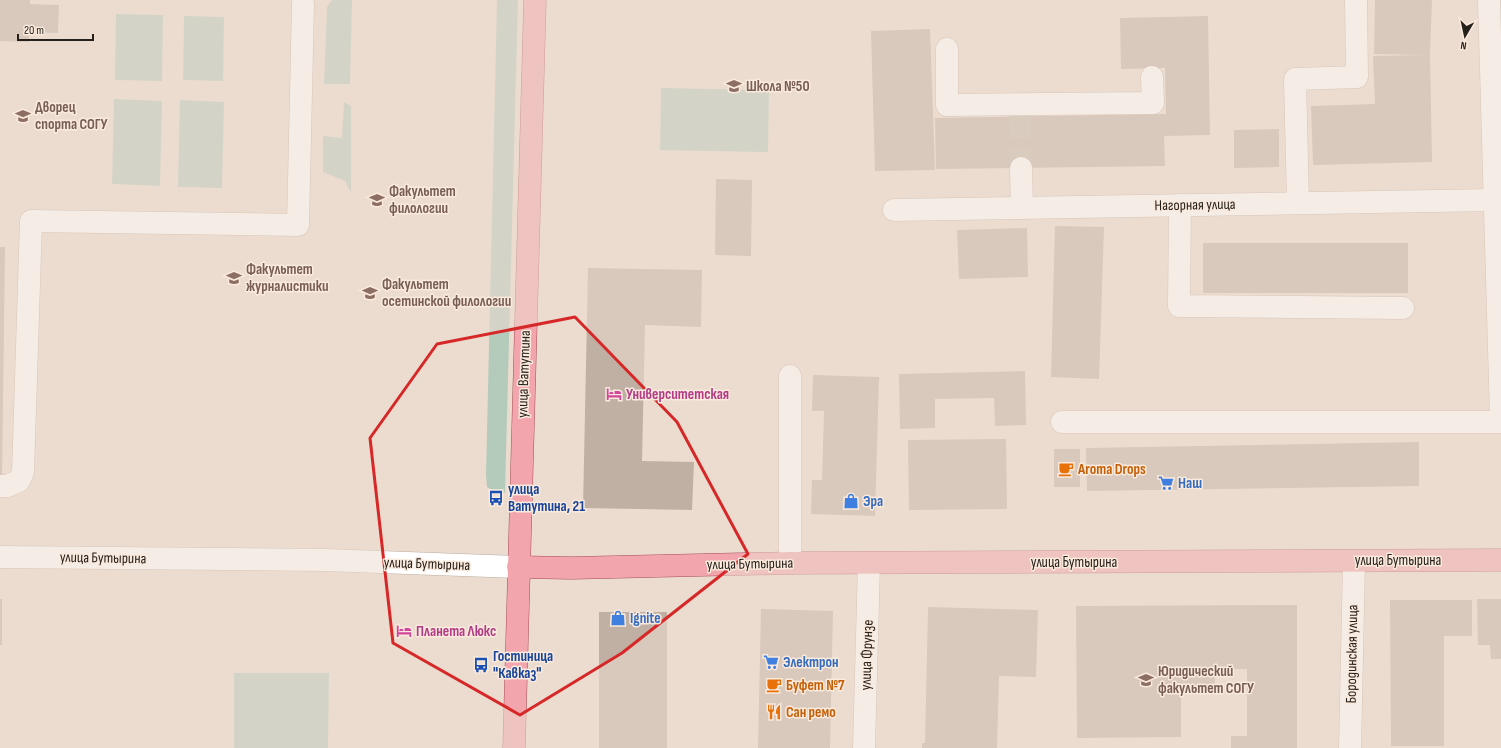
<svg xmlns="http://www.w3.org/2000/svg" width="1501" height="748" font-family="'Sofia Sans Condensed',sans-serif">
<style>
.green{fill:#b4cbbc}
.building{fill:#c0b0a4}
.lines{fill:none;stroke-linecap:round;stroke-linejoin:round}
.minor-tunnel{stroke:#c4b6ab;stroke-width:22;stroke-dasharray:22 11;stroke-linecap:butt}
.minor-casing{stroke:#bbaca0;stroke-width:23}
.major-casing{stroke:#a54f56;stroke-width:23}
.minor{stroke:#fff;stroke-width:22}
.major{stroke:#f2a5ad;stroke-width:22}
.marked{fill:none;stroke:#d62828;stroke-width:3;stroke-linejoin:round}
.labels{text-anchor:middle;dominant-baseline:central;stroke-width:3;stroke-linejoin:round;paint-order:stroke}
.education-label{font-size:15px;font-weight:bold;fill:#785e54;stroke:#faeadd;text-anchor:start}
.street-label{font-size:15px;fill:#26201b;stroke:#faeadd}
.hotel-label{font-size:15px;font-weight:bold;fill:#b23c85;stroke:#faeadd;text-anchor:start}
.food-label{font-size:15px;font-weight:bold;fill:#c56008;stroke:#faeadd;text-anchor:start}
.shop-label{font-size:15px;font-weight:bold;fill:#366cbe;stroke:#faeadd;text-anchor:start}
.transit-label{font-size:15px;font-weight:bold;fill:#164399;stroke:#faeadd;text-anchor:start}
</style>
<rect width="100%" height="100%" fill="#ecdccf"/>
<g class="green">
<path d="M332 0H352L350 84H324L327 7Z"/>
<path d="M497 0H518L505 493 494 491 487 487 486 475Z"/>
<path d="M116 14 163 15 162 81 115 80Z"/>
<path d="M184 16 224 17 223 81 183 80Z"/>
<path d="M661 88 769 90 768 152 660 150Z"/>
<path d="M114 99 162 101 160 186 112 184Z"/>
<path d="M180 100 224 102 222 188 178 187Z"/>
<path d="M344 102 351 106V193L345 181 323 172V136L342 138Z"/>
<path d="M234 673H329L328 748H234Z"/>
</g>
<g class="building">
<path d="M0 0H30V4L59 5 58 33 29 32V42L0 41Z"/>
<path d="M1375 0H1432L1430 54 1432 162 1313 165 1311 106 1375 104 1373 56 1426 55 1374 54Z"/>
<path d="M1208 16 1210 135 1164 136 1165 166 936 169 935 118 1166 114 1165 68 1121 69 1120 18Z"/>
<path d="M930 29 935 170 875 171 871 31Z"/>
<path d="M1279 129V167L1234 168V130Z"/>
<path d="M716 179 752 180 751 256 715 255Z"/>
<path d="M1055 226 1104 227 1099 379 1051 377Z"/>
<path d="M1027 228 1028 277 959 279 957 230Z"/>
<rect x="1203" y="243" width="205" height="50"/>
<path d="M0 247H5L2 480H0Z"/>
<path d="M588 268 702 270 701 327 645 325 642 461 694 462 692 510 583 508Z"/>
<path d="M1025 371 1026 425 995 426 994 398 935 399V428L900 429 899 374Z"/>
<path d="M813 375 879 377 875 516 811 514 812 480H822L824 411H812Z"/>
<path d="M1006 439 1007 509 909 510 908 440Z"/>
<path d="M1419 442V486L1087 491 1086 448Z"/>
<rect x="1054" y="449" width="26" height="38"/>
<rect x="0" y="599" width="2" height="46"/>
<path d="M1477 599H1501V659H1491L1490 645H1478Z"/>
<path d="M1390 600H1472V636H1444V746H1391Z"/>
<path d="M1297 605V748H1231V736H1247V669H1215V691H1181V737L1077 738 1076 606Z"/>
<path d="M928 607 1038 610 1036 677 999 676 997 748H922V743H925Z"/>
<path d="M761 609 833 611 830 748H758Z"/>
<rect x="599" y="612" width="68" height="136"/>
</g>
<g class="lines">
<path class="minor-tunnel" d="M1020 116 1021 168"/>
<g class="minor-casing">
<g id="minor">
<path d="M1489 0 1501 418"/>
<path d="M947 49V105L1153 103 1152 77"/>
<path d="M1021 168 1022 208"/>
<path d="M1298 203 1295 79 1357 77 1356 0"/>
<path d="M1180 205 1179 306 1403 308"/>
<path d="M894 210 1495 200"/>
<path d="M790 376V563"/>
<path d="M1062 422H1501"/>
<path d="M0 486H7L19 481 23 472 31 221 298 225 303 4"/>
<path d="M0 557 325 560 518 567"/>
<path d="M864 748 869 563"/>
<path d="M1350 748 1354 561"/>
</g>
</g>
<g class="major-casing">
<g id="major">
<path d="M518 567 572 568 790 563 1501 560"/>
<path d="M514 748 535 0"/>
</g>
</g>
<use href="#minor" class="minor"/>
<use href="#major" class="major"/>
</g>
<path d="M0 0H1501V748H0ZM575 317 677 422 748 554 622 653 520 715 393 643 370 438 437 344Z" fill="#ecdccf" fill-opacity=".55" fill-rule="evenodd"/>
<path class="marked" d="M575 317 677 422 748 554 622 653 520 715 393 643 370 438 437 344Z"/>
<defs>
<g id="school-bare" transform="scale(1.2)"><path d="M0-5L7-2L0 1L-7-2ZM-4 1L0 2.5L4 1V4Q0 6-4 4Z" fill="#8d6e63" stroke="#faeadd" stroke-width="2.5" paint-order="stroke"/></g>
<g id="university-bare" transform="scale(1.2)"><path d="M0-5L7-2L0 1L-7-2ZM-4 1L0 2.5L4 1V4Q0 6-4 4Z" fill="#8d6e63" stroke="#faeadd" stroke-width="2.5" paint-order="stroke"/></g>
<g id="hotel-bare" transform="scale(1.2)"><path d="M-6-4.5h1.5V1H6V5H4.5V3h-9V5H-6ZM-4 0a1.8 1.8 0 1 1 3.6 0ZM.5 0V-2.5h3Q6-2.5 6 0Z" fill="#d1479c" stroke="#faeadd" stroke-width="2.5" paint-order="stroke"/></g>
<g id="cafe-bare" transform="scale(1.2)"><path d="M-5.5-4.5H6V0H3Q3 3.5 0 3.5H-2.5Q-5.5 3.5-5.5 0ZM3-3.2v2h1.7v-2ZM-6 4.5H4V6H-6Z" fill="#e8710a" stroke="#faeadd" stroke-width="2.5" paint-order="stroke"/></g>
<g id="supermarket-bare" transform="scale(1.2)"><path d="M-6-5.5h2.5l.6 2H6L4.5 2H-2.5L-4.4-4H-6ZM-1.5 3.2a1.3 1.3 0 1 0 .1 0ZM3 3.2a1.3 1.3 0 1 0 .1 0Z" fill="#3f7fe0" stroke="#faeadd" stroke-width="2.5" paint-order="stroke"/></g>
<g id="bus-bare" transform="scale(1.2)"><path d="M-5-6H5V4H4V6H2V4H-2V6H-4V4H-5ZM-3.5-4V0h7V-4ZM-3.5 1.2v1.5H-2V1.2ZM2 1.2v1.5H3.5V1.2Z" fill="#1a4fb4" stroke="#faeadd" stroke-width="2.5" paint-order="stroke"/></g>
<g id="shop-bare" transform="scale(1.2)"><path d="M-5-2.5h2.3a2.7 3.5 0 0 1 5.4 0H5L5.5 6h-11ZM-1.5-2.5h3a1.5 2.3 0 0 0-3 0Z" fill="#3f7fe0" stroke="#faeadd" stroke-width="2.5" paint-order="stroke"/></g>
<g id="restaurant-bare" transform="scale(1.2)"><path d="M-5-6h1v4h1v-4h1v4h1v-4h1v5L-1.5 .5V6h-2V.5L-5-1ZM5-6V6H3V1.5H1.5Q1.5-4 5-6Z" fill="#e8710a" stroke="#faeadd" stroke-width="2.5" paint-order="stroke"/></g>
</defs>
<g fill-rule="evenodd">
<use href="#school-bare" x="734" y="86"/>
<use href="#university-bare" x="23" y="116"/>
<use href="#university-bare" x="377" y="200"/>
<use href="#university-bare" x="234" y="278"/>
<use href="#university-bare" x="370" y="293"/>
<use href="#hotel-bare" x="614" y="394"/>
<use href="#cafe-bare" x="1066" y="469"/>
<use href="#supermarket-bare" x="1166" y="483"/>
<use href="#bus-bare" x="496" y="498"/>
<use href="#shop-bare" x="851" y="501"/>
<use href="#shop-bare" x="618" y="618"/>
<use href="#hotel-bare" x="404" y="631"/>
<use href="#supermarket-bare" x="771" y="662"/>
<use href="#bus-bare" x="481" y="665"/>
<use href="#university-bare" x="1146" y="680"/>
<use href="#cafe-bare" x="774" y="685"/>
<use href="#restaurant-bare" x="774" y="712"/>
</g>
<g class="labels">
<g class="education-label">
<text x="746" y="86">Школа №50</text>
<text x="35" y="107">Дворец<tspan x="35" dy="17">спорта СОГУ</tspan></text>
<text x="389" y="191">Факультет<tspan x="389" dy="17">филологии</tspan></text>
<text x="246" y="269">Факультет<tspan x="246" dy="17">журналистики</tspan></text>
<text x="382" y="284">Факультет<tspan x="382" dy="17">осетинской филологии</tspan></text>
<text x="1158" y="671">Юридический<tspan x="1158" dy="17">факультет СОГУ</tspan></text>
</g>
<g class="street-label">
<text transform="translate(1195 205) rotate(-1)">Нагорная улица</text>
<text transform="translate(524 374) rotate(-88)">улица Ватутина</text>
<text transform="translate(103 558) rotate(1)">улица Бутырина</text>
<text x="1398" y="560">улица Бутырина</text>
<text x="1074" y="562">улица Бутырина</text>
<text transform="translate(427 564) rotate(2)">улица Бутырина</text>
<text transform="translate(750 564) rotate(-1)">улица Бутырина</text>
<text transform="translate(1352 654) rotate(-89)">Бородинская улица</text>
<text transform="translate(867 655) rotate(-88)">улица Фрунзе</text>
</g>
<g class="hotel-label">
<text x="626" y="394">Университетская</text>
<text x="416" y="631">Планета Люкс</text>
</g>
<g class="food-label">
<text x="1078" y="469">Aroma Drops</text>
<text x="786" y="685">Буфет №7</text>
<text x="786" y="712">Сан ремо</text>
</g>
<g class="shop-label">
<text x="1178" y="483">Наш</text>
<text x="863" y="501">Эра</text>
<text x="630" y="618">Ignite</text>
<text x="783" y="662">Электрон</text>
</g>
<g class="transit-label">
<text x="508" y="489">улица<tspan x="508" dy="17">Ватутина, 21</tspan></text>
<text x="493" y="656">Гостиница<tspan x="493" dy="17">"Кавказ"</tspan></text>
</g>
</g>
<g transform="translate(1465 36) rotate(189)" stroke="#faeadd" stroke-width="3" paint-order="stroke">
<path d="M0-3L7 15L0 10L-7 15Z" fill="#26201b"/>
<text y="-6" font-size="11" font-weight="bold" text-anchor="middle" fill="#26201b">N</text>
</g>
<path d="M18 34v6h75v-6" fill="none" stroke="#26201b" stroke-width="2"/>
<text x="24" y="34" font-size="12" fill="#26201b" stroke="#faeadd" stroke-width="3" paint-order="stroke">20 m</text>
</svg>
